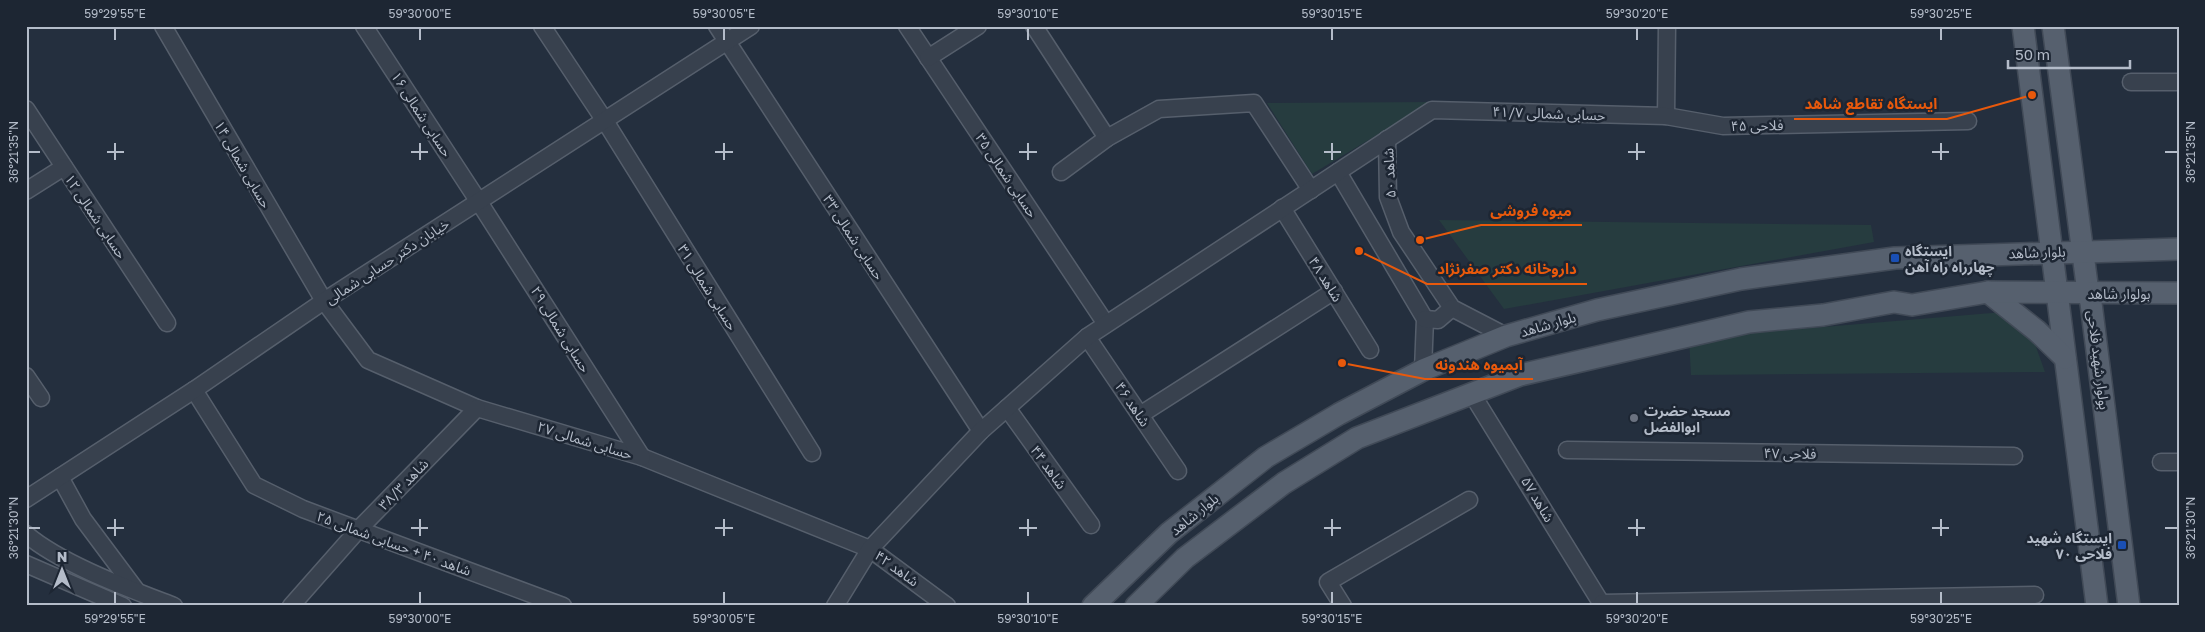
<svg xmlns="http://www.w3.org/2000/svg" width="2205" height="632" font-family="'Golos Text','Noto Sans Arabic',sans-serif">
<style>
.green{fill:#263c3f}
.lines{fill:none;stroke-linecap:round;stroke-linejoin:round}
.minor-casing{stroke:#565f6c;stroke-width:19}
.major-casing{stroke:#414a57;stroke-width:24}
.minor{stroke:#38414e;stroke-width:16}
.major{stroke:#56606e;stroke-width:21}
.ticks{fill:none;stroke:#b4bcc9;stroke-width:2}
.transit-dot{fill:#1a4fb4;stroke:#1d2633;stroke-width:2}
.worship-dot{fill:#6b7280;stroke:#1d2633;stroke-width:2}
.labels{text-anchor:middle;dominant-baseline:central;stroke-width:5;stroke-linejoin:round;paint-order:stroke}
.street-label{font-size:14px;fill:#b4bcc9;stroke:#1d2633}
.poi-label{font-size:14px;font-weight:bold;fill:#b4bcc9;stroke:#1d2633;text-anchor:start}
.leader{fill:none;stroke:#e8590c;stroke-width:2}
.callout-dot{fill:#e8590c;stroke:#1d2633;stroke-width:2}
.callout-label{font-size:15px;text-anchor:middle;font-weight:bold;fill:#e8590c;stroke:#1d2633;stroke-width:5;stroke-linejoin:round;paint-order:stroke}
.neatline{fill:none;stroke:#b4bcc9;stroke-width:2}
.ticks-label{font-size:12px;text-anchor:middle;fill:#b4bcc9}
</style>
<rect width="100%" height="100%" fill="#242f3e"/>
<g class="green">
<path d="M1432 102 1312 174 1267 103Z"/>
<path d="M1439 220 1871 225 1874 242 1504 309Z"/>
<path d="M2004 312 2029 327 2045 372 1691 375 1689 338Z"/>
</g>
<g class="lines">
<g class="minor-casing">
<g id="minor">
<path d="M163 26 324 301 368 360 477 408 642 457 870 549 947 606"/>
<path d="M364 26 479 202 642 457"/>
<path d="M542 26 605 121 812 453"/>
<path d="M717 26 981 431"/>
<path d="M907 26 1106 324"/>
<path d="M1034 26 1107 138"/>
<path d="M928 58 978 26"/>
<path d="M2131 82H2179"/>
<path d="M26 109 167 323"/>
<path d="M1666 116 1667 26"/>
<path d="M1387 139 1388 197 1401 232 1452 308 1506 336"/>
<path d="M1061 172 1107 138 1159 109 1254 103 1311 190"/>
<path d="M1338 172 1425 319 1423 370"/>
<path d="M26 191 64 167"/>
<path d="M1282 208 1370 350"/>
<path d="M1425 319 1438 320 1452 308"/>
<path d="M1087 337 1178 471"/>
<path d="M26 376 41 398"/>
<path d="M194 390 254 485 303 509 563 606"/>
<path d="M1472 394 1603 606"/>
<path d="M1007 408 1091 525"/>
<path d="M1140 415 1334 291"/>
<path d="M1567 450 2014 456"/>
<path d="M2161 462H2179"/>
<path d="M60 477 83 519 136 590"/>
<path d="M26 499 194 390 324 301 751 26"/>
<path d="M26 534C61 564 130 589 174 606"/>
<path d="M26 564 123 606"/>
<path d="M1602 603 2035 595"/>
<path d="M291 606 359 529 477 408"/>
<path d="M835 606 870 549 981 431 1087 337 1432 110 1666 116 1723 126 1968 121"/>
<path d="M1343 606 1328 582 1469 500"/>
</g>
</g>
<g class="major-casing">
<g id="major">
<path d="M2023 26 2097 606"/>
<path d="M2053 26 2088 292 2091 303 2129 606"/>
<path d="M1988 292 2037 331 2065 358"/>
<path d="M1093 606 1169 533 1266 457 1339 414 1423 370 1506 336 1597 310 1741 279 1895 258 2179 249"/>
<path d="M1136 606 1185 558 1284 483 1357 438 1520 375 1749 322 1823 315 1894 302 1912 305 1988 292 2179 293"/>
</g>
</g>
<use href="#minor" class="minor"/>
<use href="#major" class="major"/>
</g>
<path class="ticks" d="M115 28V40M420 28V40M724 28V40M1028 28V40M1332 28V40M1637 28V40M1941 28V40M115 143V160M420 143V160M724 143V160M1028 143V160M1332 143V160M1637 143V160M1941 143V160M28 152H40M107 152H124M411 152H428M715 152H733M1019 152H1037M1324 152H1341M1628 152H1645M1932 152H1949M2165 152H2178M115 519V536M420 519V536M724 519V536M1028 519V536M1332 519V536M1637 519V536M1941 519V536M28 528H40M107 528H124M411 528H428M715 528H733M1019 528H1037M1324 528H1341M1628 528H1645M1932 528H1949M2165 528H2178M115 592V604M420 592V604M724 592V604M1028 592V604M1332 592V604M1637 592V604M1941 592V604"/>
<g class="transit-dot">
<rect x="1890" y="253" width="10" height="10" rx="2.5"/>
<rect x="2117" y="540" width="10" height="10" rx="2.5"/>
</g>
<circle class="worship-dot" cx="1634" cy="418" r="5"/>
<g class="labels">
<g class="street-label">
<text transform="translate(1549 113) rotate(2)">حسابی شمالی ۴۱/۷</text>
<text transform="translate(422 114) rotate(57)">حسابی شمالی ۱۶</text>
<text transform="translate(1757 125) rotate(-1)">فلاحی ۴۵</text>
<text transform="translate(243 164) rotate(60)">حسابی شمالی ۱۴</text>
<text transform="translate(1389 173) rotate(-93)">شاهد ۵۰</text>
<text transform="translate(1007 175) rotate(56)">حسابی شمالی ۳۵</text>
<text transform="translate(96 216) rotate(56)">حسابی شمالی ۱۲</text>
<text transform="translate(854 237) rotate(57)">حسابی شمالی ۳۳</text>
<text transform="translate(2037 252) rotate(-2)">بلوار شاهد</text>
<text transform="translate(387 261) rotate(-33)">خیابان دکتر حسابی شمالی</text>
<text transform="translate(1326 279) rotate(58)">شاهد ۴۸</text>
<text transform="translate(708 287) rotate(58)">حسابی شمالی ۳۱</text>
<text x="2119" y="293">بولوار شاهد</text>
<text transform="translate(1548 324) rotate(-16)">بلوار شاهد</text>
<text transform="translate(561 329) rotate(58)">حسابی شمالی ۲۹</text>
<text transform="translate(2099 360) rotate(83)">بولوار شهید فلاحی</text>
<text transform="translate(1133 404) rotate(56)">شاهد ۴۶</text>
<text transform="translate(585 440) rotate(17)">حسابی شمالی ۲۷</text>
<text transform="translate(1790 453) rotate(1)">فلاحی ۴۷</text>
<text transform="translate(1049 467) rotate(54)">شاهد ۴۴</text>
<text transform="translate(403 484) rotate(-46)">شاهد ۳۸/۳</text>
<text transform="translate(1538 499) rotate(59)">شاهد ۵۷</text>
<text transform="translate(1194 514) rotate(-39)">بلوار شاهد</text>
<text transform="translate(394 543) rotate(20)">شاهد ۴۰ + حسابی شمالی ۲۵</text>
<text transform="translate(897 568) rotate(36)">شاهد ۴۲</text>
</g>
<g class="poi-label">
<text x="1905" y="250">ایستگاه<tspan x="1905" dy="16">چهارراه راه آهن</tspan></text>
<text x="1644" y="410">مسجد حضرت<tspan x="1644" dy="16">ابوالفضل</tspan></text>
<text x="2112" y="537" text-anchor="end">ایستگاه شهید<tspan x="2112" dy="16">فلاحی ۷۰</tspan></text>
</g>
</g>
<path class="leader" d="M2032 95L1947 119H1794M1420 240L1481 225H1582M1359 251L1427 284H1587M1342 363L1425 379H1533"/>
<g class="callout-dot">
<circle cx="2032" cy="95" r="5"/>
<circle cx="1420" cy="240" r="5"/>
<circle cx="1359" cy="251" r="5"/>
<circle cx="1342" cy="363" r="5"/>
</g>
<g class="callout-label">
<text x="1871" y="109">ایستگاه تقاطع شاهد</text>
<text x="1531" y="216">میوه فروشی</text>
<text x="1507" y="274">داروخانه دکتر صفرنژاد</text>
<text x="1479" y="370">آبمیوه هندونه</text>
</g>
<rect width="2205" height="632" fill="none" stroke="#1d2633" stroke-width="55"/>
<g transform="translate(62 570)" stroke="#1d2633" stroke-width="4" paint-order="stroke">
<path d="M0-4L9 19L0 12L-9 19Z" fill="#b4bcc9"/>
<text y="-8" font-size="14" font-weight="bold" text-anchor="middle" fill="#b4bcc9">N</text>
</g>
<path d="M2008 60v8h122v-8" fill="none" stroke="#b4bcc9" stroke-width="2.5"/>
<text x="2015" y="60" font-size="15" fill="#b4bcc9" stroke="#1d2633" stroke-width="4" paint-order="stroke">50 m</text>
<rect x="28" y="28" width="2150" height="576" class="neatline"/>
<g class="ticks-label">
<text x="115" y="18">59°29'55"E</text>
<text x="420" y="18">59°30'00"E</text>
<text x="724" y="18">59°30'05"E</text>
<text x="1028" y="18">59°30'10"E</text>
<text x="1332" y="18">59°30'15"E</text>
<text x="1637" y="18">59°30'20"E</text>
<text x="1941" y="18">59°30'25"E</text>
<text transform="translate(14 152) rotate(-90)" y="4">36°21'35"N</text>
<text transform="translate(2191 152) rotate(-90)" y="4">36°21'35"N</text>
<text transform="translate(14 528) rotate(-90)" y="4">36°21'30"N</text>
<text transform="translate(2191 528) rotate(-90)" y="4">36°21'30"N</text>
<text x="115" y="623">59°29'55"E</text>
<text x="420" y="623">59°30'00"E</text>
<text x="724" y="623">59°30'05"E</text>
<text x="1028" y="623">59°30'10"E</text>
<text x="1332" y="623">59°30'15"E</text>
<text x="1637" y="623">59°30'20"E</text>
<text x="1941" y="623">59°30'25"E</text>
</g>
</svg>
